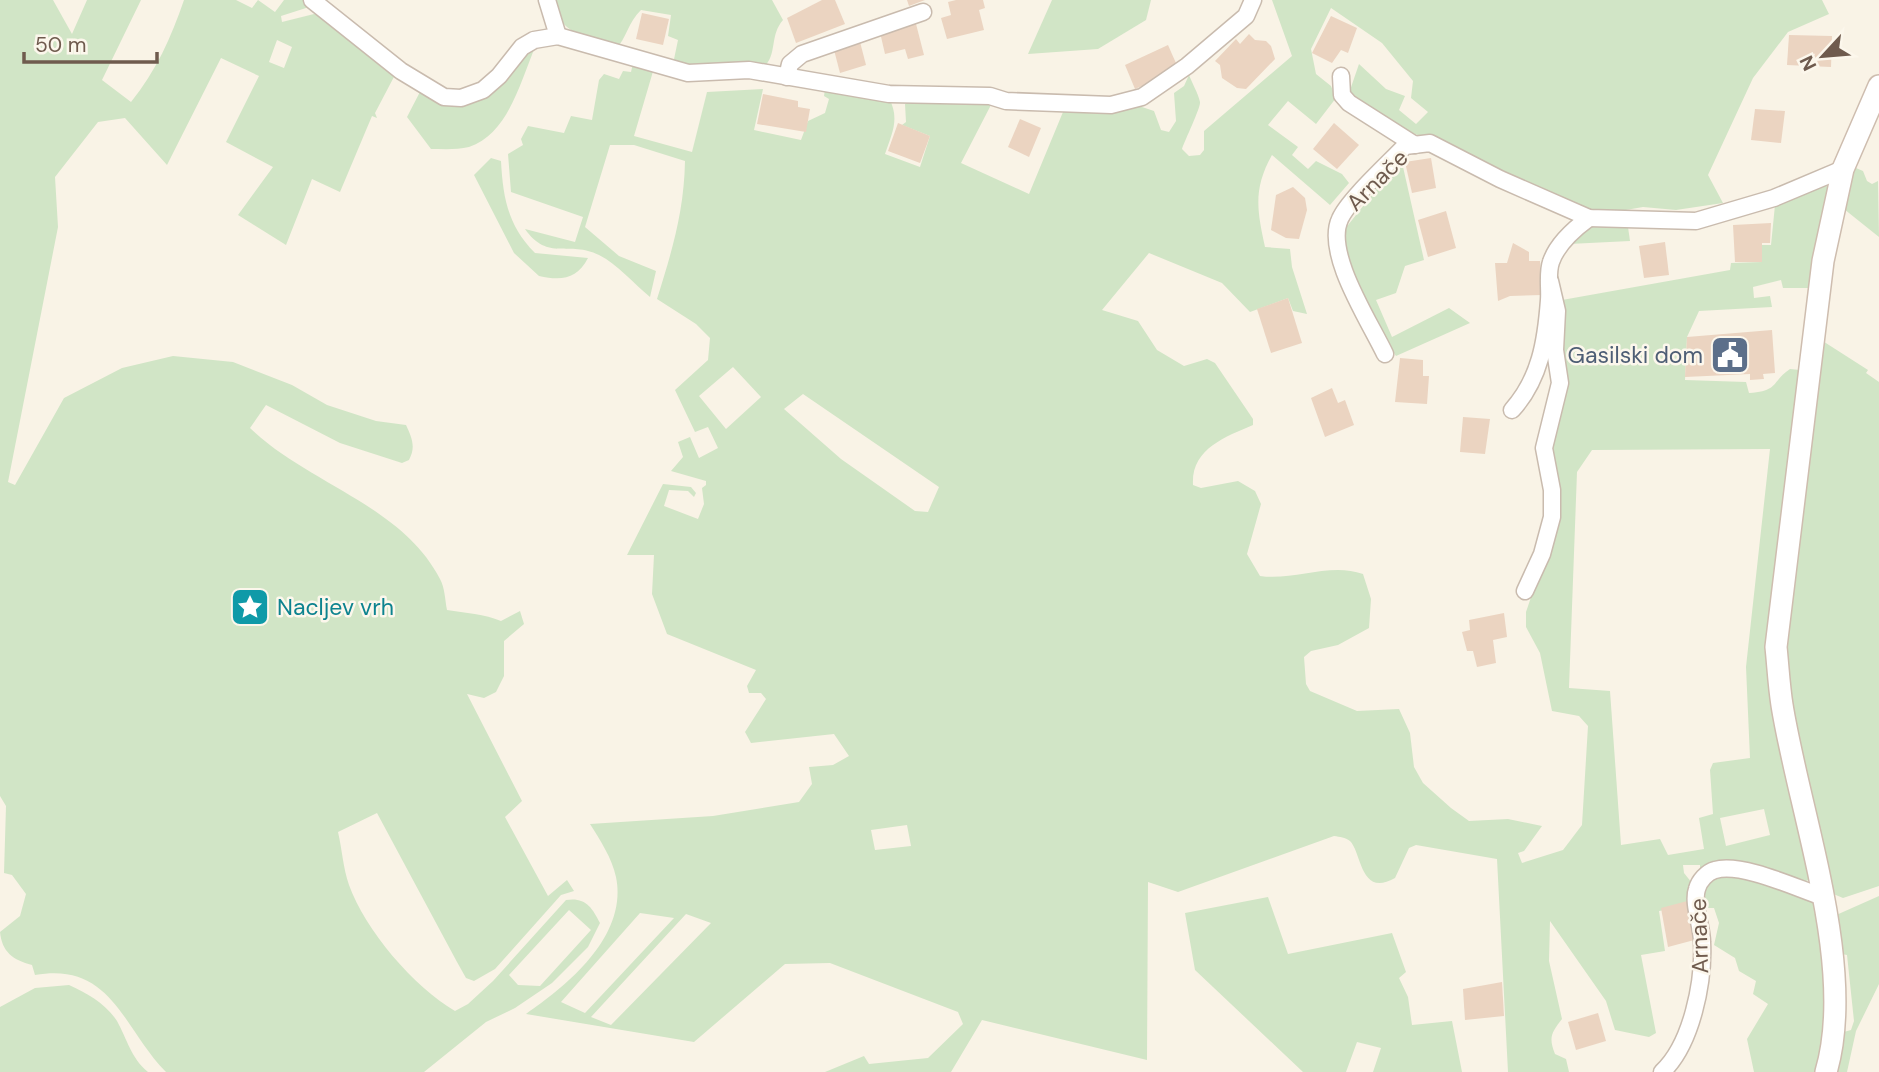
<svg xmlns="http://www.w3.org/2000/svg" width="1879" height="1072" font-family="'DM Sans',sans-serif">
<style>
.green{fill:#d1e5c6;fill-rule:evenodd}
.building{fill:#ebd4c1}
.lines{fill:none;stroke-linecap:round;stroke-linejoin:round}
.street-casing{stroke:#c9bbae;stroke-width:19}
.secondary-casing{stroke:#cebdaf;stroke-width:24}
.street{stroke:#fff;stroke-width:16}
.secondary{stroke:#fff;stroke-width:21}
.labels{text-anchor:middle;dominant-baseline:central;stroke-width:5;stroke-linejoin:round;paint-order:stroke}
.street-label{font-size:23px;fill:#6f5b4e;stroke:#fcf7ec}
.service-label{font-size:23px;fill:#4e5e75;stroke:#fcf7ec;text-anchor:end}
.culture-label{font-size:23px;fill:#0d838f;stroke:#fcf7ec;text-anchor:start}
</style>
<rect width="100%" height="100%" fill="#f9f3e6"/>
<g class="green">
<path d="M0 0H53L72 34 87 0H141L102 80 131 102C156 71 171 38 184 0H236L252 8 258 0 275 12 284 0H306L310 3 306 8 281 16 282 22 314 14 324 16 396 73 375 113 377 118 372 116 340 192 312 179 286 245 238 215 273 167 226 142 259 76 221 58 167 165 125 118 98 122 55 177 58 227 8 482 15 485 64 398 122 368 173 356 233 362 292 385 327 405 376 421 406 425C412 438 416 447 409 460L402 463 340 443 266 405 250 428C308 484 402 505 440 579 445 588 445 600 447 610 465 613 485 614 501 621L520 611 524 624 504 641V676L496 692 484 698 467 694 522 801 505 817 548 896 567 880 574 891 561 895 495 969 474 981 466 978 457 962 377 813 338 832C342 849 343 868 349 885 365 930 414 987 455 1011L468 1004 493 981 566 900C585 897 592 907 600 923L588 947 552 983 515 1008 486 1022 424 1072H166C123 1029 112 961 35 975L32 965C13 960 2 952 0 932L20 916 26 894 12 875 4 873 6 806 0 796ZM277 40 292 47 284 68 269 62ZM569 910 591 930 540 986 518 985 509 975Z"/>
<path d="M549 0H772L783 20C770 35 777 51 766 65L697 67 673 64 678 40 668 36 671 15 641 10C628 22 627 38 615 50 583 36 563 35 549 0Z"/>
<path d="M1052 0H1151L1146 20 1098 49 1028 54Z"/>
<path d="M1272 0H1822L1829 14 1788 32 1753 78 1708 175 1723 203 1676 210 1643 207 1597 215 1413 133 1348 96 1359 64 1386 89 1405 96 1399 110 1416 124 1428 112 1411 98 1413 81 1382 43 1331 8 1311 49 1316 74 1331 86 1336 98 1316 124 1288 101 1268 125 1298 147 1292 155 1308 169 1316 161 1342 174 1349 183 1330 205 1272 155C1253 189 1257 210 1265 247L1290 249 1292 267 1307 314 1293 311 1288 298 1250 312 1222 283 1149 253 1102 310 1138 321 1157 350 1184 366 1207 359 1215 363 1253 419V425C1225 437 1191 449 1193 485L1201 488 1238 481 1255 491 1261 504 1247 554 1260 576C1294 581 1330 562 1363 574L1371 599 1369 628 1338 645 1311 651 1304 657 1306 684 1310 691 1357 711 1399 709 1410 733 1414 767 1423 783 1451 808 1469 821 1508 819 1542 826 1524 851 1518 853 1522 863 1563 850 1582 825 1588 726 1579 716 1552 711 1540 653 1526 627V612L1548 547 1549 449 1561 360 1562 300 1730 270 1731 263 1762 262V245H1771L1775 205 1827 181 1829 188 1812 288H1783L1781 280 1753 287 1754 298 1770 296 1772 307 1699 311 1687 337 1685 380 1746 382 1749 393C1779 391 1771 382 1790 369L1800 370 1775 587 1811 874 1809 880 1799 883 1700 873V865H1683L1684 873 1692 883 1690 906 1659 911 1665 951 1641 955 1656 1033 1649 1037 1615 1030 1606 1001 1550 921 1549 961 1562 1019C1552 1032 1548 1037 1555 1054L1566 1059 1569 1072H1508L1497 859 1416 845 1409 848 1395 878C1360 898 1362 853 1350 841 1345 837 1340 837 1334 836L1178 892 1148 882 1147 1060 982 1020 951 1072H825L864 1056 869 1064 928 1058 963 1024 958 1012 830 963 785 964 694 1042 526 1014C568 985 628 936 616 877 612 858 600 840 590 824L713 816 799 802 812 784 809 767 833 765 849 756 834 734 751 743 745 732 766 699 761 693H749L747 686 756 670 667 634 652 594 654 555H627L663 484 691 487 696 493 694 497 688 491 669 490 664 506 698 519 704 504 702 488 706 485V481L671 471 683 457 678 442 690 437 699 458 718 448 708 427 695 432 675 390 708 360 710 338 696 324 657 299C672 251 684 212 685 161L634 145H610L585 227 619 256 656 271 650 297C634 284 617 264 599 255 569 240 548 262 525 229L575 242 583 217 511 192 508 154 523 145 521 139 528 126 564 133 571 116 592 120 599 80 604 74 619 79 623 71 631 72 633 63 654 68 634 136 692 152 707 92 763 89 754 130 801 140 808 121 825 113 829 99 824 96 825 89 889 98C900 119 892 133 885 154L920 167 930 136 902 125 906 122 905 104 913 100 993 101 961 163 1029 194 1063 112 1139 106 1154 111 1161 130 1169 132 1176 121 1174 93 1184 86 1189 75C1192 83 1198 93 1200 102 1201 107 1185 140 1182 149L1189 156 1200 155 1204 150V131L1292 56ZM733 367 761 397 726 429 699 396ZM803 394 939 487 928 512 915 511 841 459 784 409ZM1770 449 1746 667 1750 758 1713 763 1710 770 1713 814 1699 818 1704 849 1668 855 1660 839 1621 845 1610 691 1569 688 1577 472 1592 450ZM1764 809 1770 835 1726 846 1720 818ZM907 825 911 846 875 850 871 830ZM640 913 674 918 585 1013 561 1002ZM686 914 711 923 611 1025 591 1017Z"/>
<path d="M536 45C521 79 509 134 469 147 457 150 443 149 431 149L407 117 422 88 462 102 524 49Z"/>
<path d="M491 158 501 161C503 198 508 226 535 253L588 258C577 279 562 281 539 276L514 253 474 175Z"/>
<path d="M1401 158 1424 260 1405 266 1396 293 1376 300 1392 337 1449 308 1470 323 1396 356C1373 320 1344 277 1341 234Z"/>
<path d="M1856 168 1863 171 1867 181 1872 184 1878 181 1879 237 1839 205 1851 170Z"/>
<path d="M1592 225 1628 227 1630 241 1569 244Z"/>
<path d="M1818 338 1868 370 1866 373 1879 382V886L1843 898 1831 893 1796 740 1784 660Z"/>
<path d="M1731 873 1816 897 1826 1002 1819 1072H1754L1747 1039 1768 1004 1753 994 1756 981 1739 971 1735 958 1714 945 1719 923 1714 908H1704C1696 885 1713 878 1731 873Z"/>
<path d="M1879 896V984L1856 1031 1847 1072H1835L1840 1033 1851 1030 1854 1021 1847 955 1837 953 1834 916Z"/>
<path d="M1268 897 1288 954 1392 933 1406 972 1399 978 1408 997 1412 1025 1452 1021 1462 1072H1373L1381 1048 1357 1042 1346 1072H1303L1195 970 1185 913Z"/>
<path d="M69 985C87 993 106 1004 117 1021 127 1039 131 1058 148 1072H0V1007L35 988Z"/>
</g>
<g class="building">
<path d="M822 0H835L845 24 796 43 787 18Z"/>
<path d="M907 0H925L909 6Z"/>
<path d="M956 0H983L985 8 979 10 984 30 947 39 941 18 951 15 948 2Z"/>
<path d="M642 13 669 19 663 45 636 39Z"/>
<path d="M1331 16 1357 28 1348 53 1341 50 1332 63 1312 53Z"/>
<path d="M915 20 924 55 908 59 905 49 885 54 879 28Z"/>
<path d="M1249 34 1255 40 1266 41 1271 46 1275 59 1246 89 1237 88 1222 78 1220 65 1215 61 1236 39 1240 44Z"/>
<path d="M1789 35 1832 36 1831 67 1787 65Z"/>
<path d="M859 38 866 65 840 73 833 46Z"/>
<path d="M1168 45 1179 70 1135 89 1125 65Z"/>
<path d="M763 94 798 101V107L810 109 806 132 757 124Z"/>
<path d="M1755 109 1785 111 1781 143 1751 140Z"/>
<path d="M1020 119 1041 128 1029 157 1008 147Z"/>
<path d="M898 123 930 136 920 163 888 151Z"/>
<path d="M1334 123 1359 145 1337 169 1313 149Z"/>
<path d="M1431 158 1436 188 1412 193 1405 162Z"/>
<path d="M1293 187 1305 198 1307 210 1299 239 1286 238 1271 230 1276 195Z"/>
<path d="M1446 211 1456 248 1428 257 1418 220Z"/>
<path d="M1771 223 1770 243H1762V262H1735L1733 225Z"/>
<path d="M1665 242 1669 275 1644 278 1639 246Z"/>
<path d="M1513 243 1529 252V261H1540L1542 295 1510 296 1498 301 1495 263H1507Z"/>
<path d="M1288 298 1302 343 1271 353 1257 309Z"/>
<path d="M1772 330 1775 373 1763 374 1764 379 1750 380V374L1685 377 1687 337Z"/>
<path d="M1400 358 1423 360V376H1429L1427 404 1395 402Z"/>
<path d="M1332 388 1338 403 1345 400 1354 425 1325 437 1311 398Z"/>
<path d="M1463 417 1490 419 1485 454 1460 452Z"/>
<path d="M1504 613 1507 637 1493 640 1496 663 1477 667 1473 651H1467L1462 632 1470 630 1469 620Z"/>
<path d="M1691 900 1698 939 1668 947 1661 908Z"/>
<path d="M1502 982 1504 1016 1465 1020 1463 989Z"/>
<path d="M1598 1013 1606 1041 1576 1050 1568 1022Z"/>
</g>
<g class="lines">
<g class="street-casing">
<g id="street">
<path d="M312 0 401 71 444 97 461 98 483 90 499 76 522 47 534 40 558 36 688 73 749 70 889 94 990 96 1006 101 1111 105 1142 97 1187 66 1246 16 1253 0"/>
<path d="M547 0 558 36"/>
<path d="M1341 76 1342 95 1349 103 1415 145"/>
<path d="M787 77 790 64 802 54 923 12"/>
<path d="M1385 354C1370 322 1324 253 1340 219 1348 200 1389 163 1405 146L1430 143 1500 179 1589 218 1696 221 1774 198 1843 169"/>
<path d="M1512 410C1540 379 1546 341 1549 300 1550 289 1547 273 1551 262 1557 244 1574 229 1589 218"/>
<path d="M1525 591 1542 554 1552 517V490L1544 448 1560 383 1555 350 1557 311 1550 281"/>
<path d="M1662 1072C1692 1044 1704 981 1702 942 1702 926 1692 903 1697 889 1699 881 1707 872 1715 870 1741 862 1796 888 1823 897"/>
</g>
</g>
<g class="secondary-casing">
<path id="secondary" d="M1826 1072C1857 967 1799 812 1782 705 1779 686 1778 666 1776 647L1823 261 1843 169 1879 86"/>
</g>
<use href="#street" class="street"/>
<use href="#secondary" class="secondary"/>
</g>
<defs>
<g id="civic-square" transform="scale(2.0125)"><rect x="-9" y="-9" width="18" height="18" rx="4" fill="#5c6f8a" stroke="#fcf7ec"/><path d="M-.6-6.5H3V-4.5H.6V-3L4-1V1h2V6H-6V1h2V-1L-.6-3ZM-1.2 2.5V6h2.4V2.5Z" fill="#fff"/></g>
<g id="sight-square" transform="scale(2.0125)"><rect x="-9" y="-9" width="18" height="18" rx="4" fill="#0f9aa8" stroke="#fcf7ec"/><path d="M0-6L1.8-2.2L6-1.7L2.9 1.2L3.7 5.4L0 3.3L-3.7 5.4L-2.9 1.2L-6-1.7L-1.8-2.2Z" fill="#fff"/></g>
</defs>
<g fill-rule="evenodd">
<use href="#civic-square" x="1730" y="355"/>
<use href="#sight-square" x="250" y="607"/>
</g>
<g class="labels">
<g class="street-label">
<text transform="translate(1377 180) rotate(-45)">Arnače</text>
<text transform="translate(1699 936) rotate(-92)">Arnače</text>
</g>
<g class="service-label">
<text x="1703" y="355">Gasilski dom</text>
</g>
<g class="culture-label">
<text x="277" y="607">Nacljev vrh</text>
</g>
</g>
<g transform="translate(1823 56) rotate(244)" stroke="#fcf7ec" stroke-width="5" paint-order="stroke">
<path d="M0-5L12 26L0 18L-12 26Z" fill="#6f5b4e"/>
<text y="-10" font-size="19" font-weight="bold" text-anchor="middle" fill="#6f5b4e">N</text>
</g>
<path d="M24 52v10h133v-10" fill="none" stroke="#6f5b4e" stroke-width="3.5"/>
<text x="35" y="52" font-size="21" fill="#6f5b4e" stroke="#fcf7ec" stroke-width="5" paint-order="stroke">50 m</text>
</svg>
